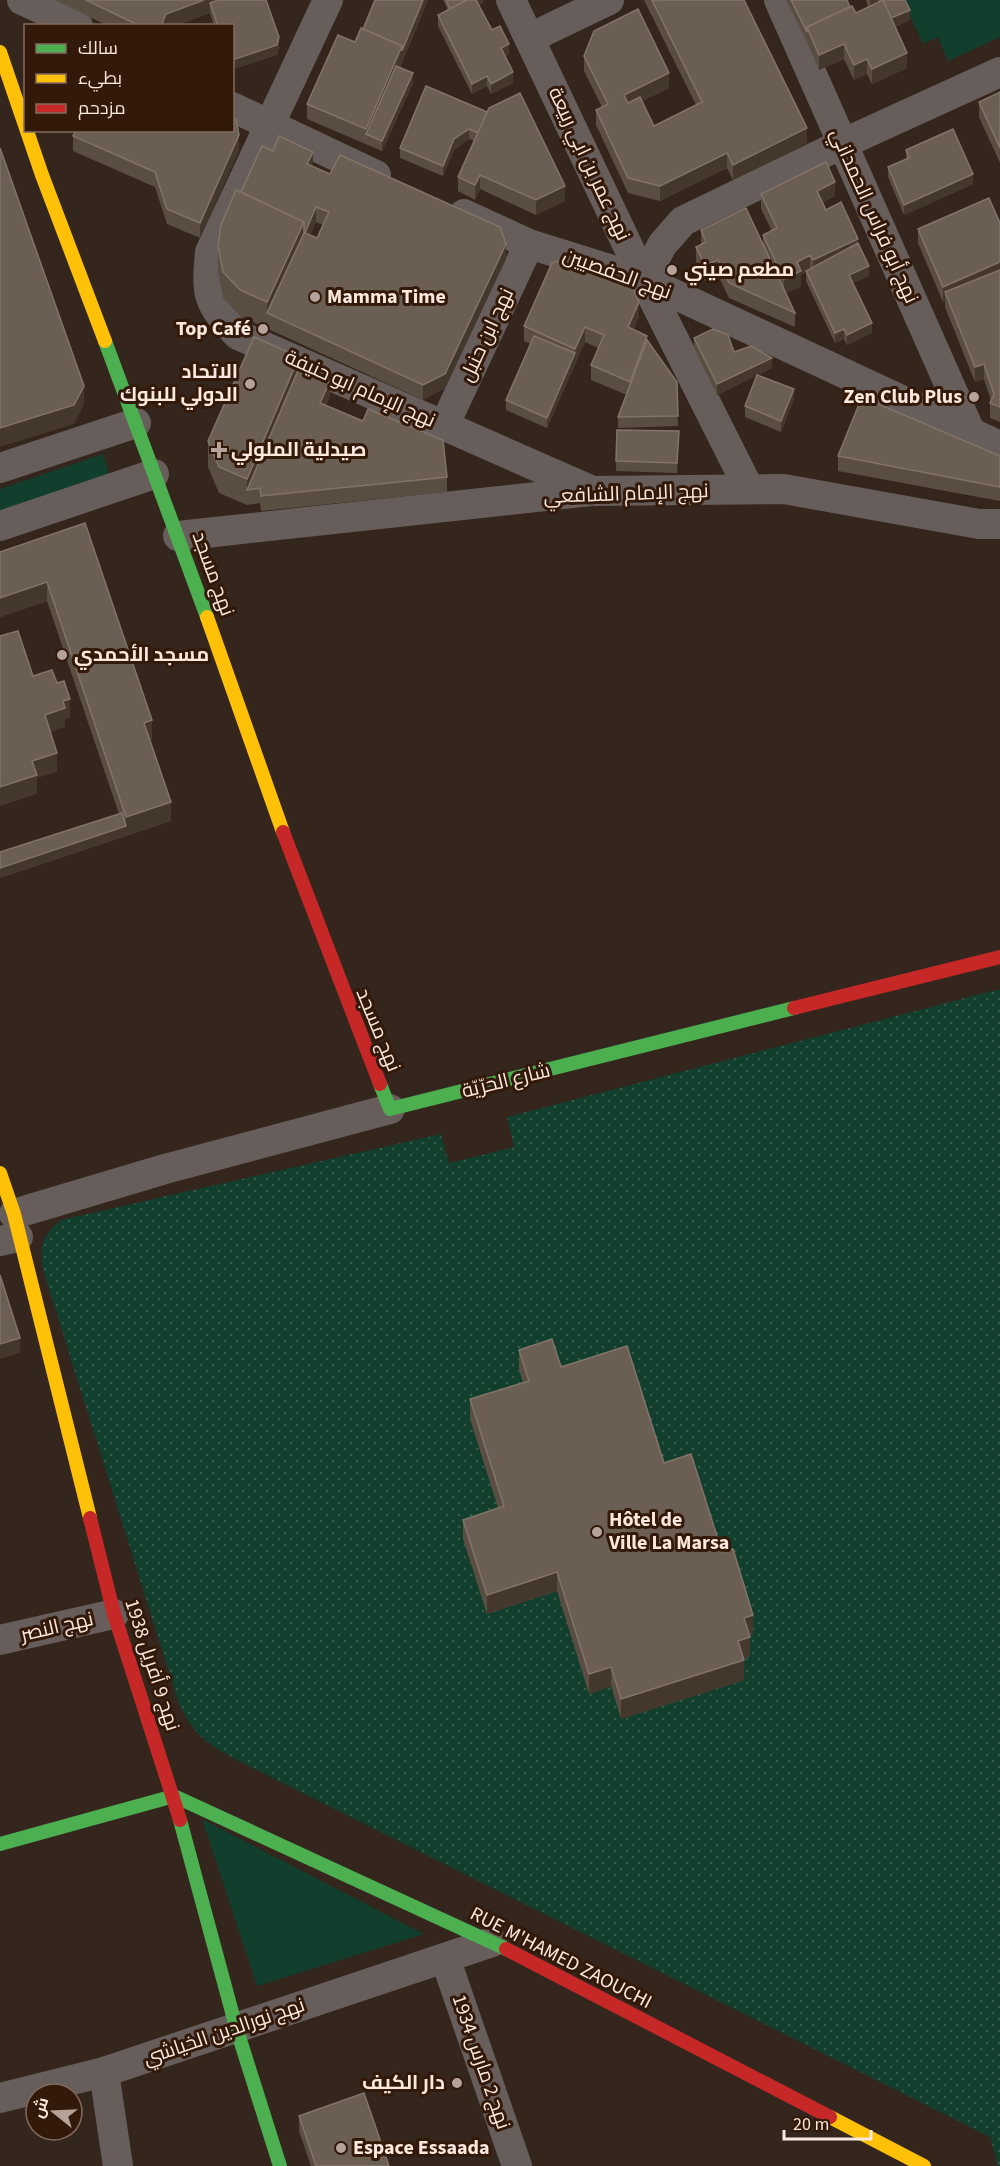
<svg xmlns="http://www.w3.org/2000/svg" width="1000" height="2166" font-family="'Source Sans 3',Cairo,sans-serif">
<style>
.grass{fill:#113e2d}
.park{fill:url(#park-dots)}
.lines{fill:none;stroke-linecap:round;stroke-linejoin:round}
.street{stroke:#675e5c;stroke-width:30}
.fast{stroke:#4caf50;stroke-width:14}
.slow{stroke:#ffc107;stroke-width:14}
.jam{stroke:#c62828;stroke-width:14}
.wall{fill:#5a4e42;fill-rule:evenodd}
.shaded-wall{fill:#44372c}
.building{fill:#6b5e52;stroke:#827468;stroke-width:1.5;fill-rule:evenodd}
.poi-dot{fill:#b5a39a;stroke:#33190a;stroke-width:2}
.labels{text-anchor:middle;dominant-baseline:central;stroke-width:6;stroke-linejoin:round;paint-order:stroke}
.street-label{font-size:20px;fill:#fae7dd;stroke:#33190a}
.poi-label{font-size:20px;font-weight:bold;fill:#fae7dd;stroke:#33190a;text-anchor:start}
</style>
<defs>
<pattern id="park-dots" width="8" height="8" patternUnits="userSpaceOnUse" patternTransform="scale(1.5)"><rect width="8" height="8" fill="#113e2d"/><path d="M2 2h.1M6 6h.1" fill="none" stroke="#355a4b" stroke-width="1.8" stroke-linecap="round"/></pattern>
</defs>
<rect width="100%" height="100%" fill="#34261d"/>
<g class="grass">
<path d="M903 0H1000V37L948 61 938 37 923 44Z"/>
<path d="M103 454 110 477 0 515V489Z"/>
<path d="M202 1819 424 1934 257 1986Z"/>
</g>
<path class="park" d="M1000 989V2166H998L990 2137 229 1756C201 1740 191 1730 178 1701L43 1270C39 1246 42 1234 61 1220L441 1134 449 1163 514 1147 507 1117Z"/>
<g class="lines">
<g class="street">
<path d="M22 0 78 26"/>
<path d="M328 0 210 252C206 296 207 302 238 335L588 489"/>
<path d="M511 0 644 280 749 489"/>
<path d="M779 0 970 431"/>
<path d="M530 38 609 0"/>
<path d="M232 107 376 175"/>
<path d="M464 214 529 244 644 280 1000 446"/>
<path d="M644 280 662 245 683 221 842 144 1000 72"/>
<path d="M444 426 529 244"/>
<path d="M0 468 136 423"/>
<path d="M0 526 154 474"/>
<path d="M178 536 591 491 784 489 979 524H1000"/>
<path d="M14 1214 165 1169 390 1109"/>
<path d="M0 1241 18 1237"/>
<path d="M0 1640 114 1614"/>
<path d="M445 1958 517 2166"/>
<path d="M104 2072 118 2166"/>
<path d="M0 2098 104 2072 492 1942"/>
</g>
<g class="fast">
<path d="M105 341 207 617"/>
<path d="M380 1084 390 1109 794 1008"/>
<path d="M180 1820 236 2027 280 2166"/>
<path d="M0 1844 174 1796 506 1949"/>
</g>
<g class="slow">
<path d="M0 52 42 175 105 341"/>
<path d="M207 617 283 832"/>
<path d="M0 1173 14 1214 90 1518"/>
<path d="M830 2117 924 2166"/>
</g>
<g class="jam">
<path d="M283 832 380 1084"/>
<path d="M794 1008 1000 957"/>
<path d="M90 1518 114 1614 180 1820"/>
<path d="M506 1949 830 2117"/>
</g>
</g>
<g class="wall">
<path d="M55 0H266L279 47 277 55 232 26H214L210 13 175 26H108Z"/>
<path d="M375 0H428L400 67 413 83 382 151 307 119V104L355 42 363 29Z"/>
<path d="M443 0H484V2L479 5 492 30 509 54 505 56 513 83 491 94 487 86 472 94 438 26V15L448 10Z"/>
<path d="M644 0H744L807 143 733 180 727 168 660 201 628 193 596 125V110L602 107 584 71V56L669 88 642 101 654 126 696 105Z"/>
<path d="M786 0H847L850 7 856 13 868 7 866 0H905L910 20 895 27 907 68 872 84 867 74 854 80 844 59 819 70 807 42Z"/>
<path d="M426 86 565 201 536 215 480 189 475 200 458 191V177L474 141 469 139 454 150 443 176 400 158V148Z"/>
<path d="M1000 92V163L979 117V102Z"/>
<path d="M73 136 239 150 200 238 167 224 155 187 73 151Z"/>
<path d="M906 150 973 184 904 215 888 177V167L906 159Z"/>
<path d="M313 166 506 259 445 388 423 400 240 316 223 298 218 272V246L241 192ZM316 222 323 225 317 238 310 235Z"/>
<path d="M761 194 835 196 822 203 826 210 858 243 869 276 853 283 872 333 847 345 844 339 835 343 806 281V272L801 275V286L786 293 795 313V327L729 298 718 275 705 281 696 262V247L701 245V230L763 244V235L772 231 761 209Z"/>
<path d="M1000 223V422L990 418V403L991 401 984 379 975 382 945 307V301L943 302 918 243V229Z"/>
<path d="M639 317 633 329 647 340 677 382 678 426 618 428V417L627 395 591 380V365L598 348 585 342 547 428 506 410V400L531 344 524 341V326Z"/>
<path d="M694 338 734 352 772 368 758 375 794 399 781 432 745 417V406L757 375 717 395 694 348Z"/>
<path d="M299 368 330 396 326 405 447 477V492L261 511 260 503 247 505 219 493 208 467V441Z"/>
<path d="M617 430 679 431 677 473 616 471Z"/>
<path d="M838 456H1000V501L838 471Z"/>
<path d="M85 523 152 739 150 740 171 821 0 878 119 814 47 601 0 617V552Z"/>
<path d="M519 1350 561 1367 664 1463 722 1552 753 1634 750 1635V1656L743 1659 744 1680 621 1719 611 1686 589 1694 557 1591 487 1614 463 1539V1520L498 1508 470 1419V1399L523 1383 519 1369Z"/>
<path d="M299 2116 389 2166H311L299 2131Z"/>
</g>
<g class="shaded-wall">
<path d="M204 0H243L210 3V13L175 26H161L166 14Z"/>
<path d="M423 0H428L402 61 370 136 366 134V129Z"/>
<path d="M478 0H484V2L452 18Z"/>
<path d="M870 0H878V7L870 11Z"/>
<path d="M910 10V20L889 29V19Z"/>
<path d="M279 37V47L277 55 232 70V60Z"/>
<path d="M509 44V54L501 58V48Z"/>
<path d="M844 44V59L819 70V55Z"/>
<path d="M907 53V68L872 84V69Z"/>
<path d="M867 59V74L854 80V65Z"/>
<path d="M513 72V83L491 94V84Z"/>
<path d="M413 73V83L382 151V141Z"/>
<path d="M669 73V88L624 110V95Z"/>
<path d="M487 76V86L472 94V84Z"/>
<path d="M807 128V143L733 180V165Z"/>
<path d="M469 129V139L454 150 443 176V166L454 139Z"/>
<path d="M239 135V150L200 238V223Z"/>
<path d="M313 152V167L307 164Z"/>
<path d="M727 153V168L660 201V186Z"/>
<path d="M973 174V184L904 215V205Z"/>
<path d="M480 175V189L475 200V185Z"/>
<path d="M835 182V196L817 206V191Z"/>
<path d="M565 186V201L536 215V200Z"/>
<path d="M316 207V222L305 248V233Z"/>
<path d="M304 222V248L267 313V302Z"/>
<path d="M858 239V254L813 275V260Z"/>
<path d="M506 244V259L445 388 423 400V385Z"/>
<path d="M810 255V270L801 275V286L784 294V279L797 262Z"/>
<path d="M718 260V275L705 281V266Z"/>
<path d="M1000 262V277L945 292V301L943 302V287Z"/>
<path d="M869 266V276L849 285V275Z"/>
<path d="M639 302V317L628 342V327Z"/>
<path d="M872 323V333L847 345V335Z"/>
<path d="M585 327V342L547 428V418L575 353V349Z"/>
<path d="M844 329V339L835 343V333Z"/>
<path d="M647 336V351L630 397V382Z"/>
<path d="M299 357V383L247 490V479Z"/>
<path d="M772 358V368L717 395V384Z"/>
<path d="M984 364V379L975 382V367Z"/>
<path d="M330 381V396L320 417V403Z"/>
<path d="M84 386V405L74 424 0 447V428Z"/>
<path d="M794 389V399L781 432V421Z"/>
<path d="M47 582V601L0 617V598Z"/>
<path d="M70 699V718L65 719V727L45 734V715L63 701Z"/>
<path d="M152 720V739L144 742V723Z"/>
<path d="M57 753V772L37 778V794L0 806V787L32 761Z"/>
<path d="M171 802V821L0 878V868L126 826V817Z"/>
<path d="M20 1338V1353L0 1359V1344Z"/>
<path d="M557 1572V1591L487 1614V1595Z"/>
<path d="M753 1615V1634L744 1637V1618Z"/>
<path d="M750 1637V1656L738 1660V1641Z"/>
<path d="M744 1660V1680L621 1719V1699Z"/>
<path d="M611 1667V1686L589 1694V1674Z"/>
</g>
<g class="building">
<path d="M86 0H204L166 14 161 26H140Z"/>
<path d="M218 0H266L279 37 277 45 232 60V26H218L210 3Z"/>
<path d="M375 0H423L402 51V46L363 29Z"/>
<path d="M446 0H467L450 9Z"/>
<path d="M467 0H476L492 30 500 26 509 44 501 48 513 72 491 84 487 76 472 84 438 15Z"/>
<path d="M652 0H744L807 128 733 165 727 153 660 186 628 178 596 110 608 104 584 56 594 31 638 9 669 73 624 95 628 103 640 97 654 126 702 102Z"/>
<path d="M791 0H847L850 7 807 27V32Z"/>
<path d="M880 0H905L910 10 891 18 883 0 881 1Z"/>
<path d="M883 0 907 53 872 69 867 59 854 65 844 44 819 55 807 27 852 6 856 13Z"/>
<path d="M361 28 402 46 366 129 307 104 338 35 355 42Z"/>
<path d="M396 66 413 73 382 141 366 134Z"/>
<path d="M426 86 487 112 478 133 469 129 454 139 443 166 400 148Z"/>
<path d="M1000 92V148L979 102Z"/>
<path d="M520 93 565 186 536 200 480 175 475 185 458 177 489 108Z"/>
<path d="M232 118 236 120 239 135 200 223 167 209 155 172 73 136 76 130H232Z"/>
<path d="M953 129 973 174 904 205 888 167 909 158 906 150Z"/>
<path d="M279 136 313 152 307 164 330 174 340 155 500 227 506 244 445 374 423 385 267 313 304 233V222L241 192 262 146 273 151ZM316 207 329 212 317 238 305 233Z"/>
<path d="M0 148 84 386 74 405 0 428Z"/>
<path d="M826 162 835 182 817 191 826 210 841 202 858 239 813 260 810 255 797 262 801 271 784 279 763 235 777 228 761 194Z"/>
<path d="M236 190 304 222 267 302 240 290 223 272 218 246 221 225Z"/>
<path d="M989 198 1000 223V262L943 287 918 229Z"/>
<path d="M746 208 795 313 729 283 718 260 705 266 696 247 706 242 701 230Z"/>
<path d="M858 243 869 266 849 275 872 323 847 335 844 329 835 333 806 271Z"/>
<path d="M570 258 632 286 639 302 628 327 647 336 630 382 591 365 604 335 585 327 575 349 524 326 552 263Z"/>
<path d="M1000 270V407L990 403 994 394 984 364 975 367 945 292Z"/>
<path d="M713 329 728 335 734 352 751 346 772 358 717 384 694 338Z"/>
<path d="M534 336 575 353 547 418 506 400Z"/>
<path d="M254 337 299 357 247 479 219 467 208 441Z"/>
<path d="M647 340 677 382 678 416 618 417Z"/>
<path d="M299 368 330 381 320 403 363 421 368 409 443 440 447 477 261 496 260 488 247 490Z"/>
<path d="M757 375 794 389 781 421 745 406Z"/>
<path d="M862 397 1000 456V487L838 456Z"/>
<path d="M617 430 679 431 677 463 616 461Z"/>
<path d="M85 523 152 720 144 723 171 802 126 817 47 582 0 598V552Z"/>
<path d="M18 631 33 676 52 670 57 683 64 681 70 699 63 701 65 708 45 715 57 753 32 761 37 775 0 787V636Z"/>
<path d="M122 813 126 826 0 868V852Z"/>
<path d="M0 1275 20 1338 0 1344Z"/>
<path d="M552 1339 561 1367 627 1346 664 1463 691 1454 722 1552 733 1549 753 1615 744 1618 750 1637 738 1641 744 1660 621 1699 611 1667 589 1674 557 1572 487 1595 463 1520 504 1506 470 1399 529 1381 519 1350Z"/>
<path d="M364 2093 389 2166H316L299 2116Z"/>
</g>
<g class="poi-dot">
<circle cx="672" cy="270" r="6"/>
<circle cx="315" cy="297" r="6"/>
<circle cx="263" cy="329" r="6"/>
<circle cx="250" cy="384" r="6"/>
<circle cx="974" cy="397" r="6"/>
<path d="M216 441h6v6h6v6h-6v6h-6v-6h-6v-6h6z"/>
<circle cx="62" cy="655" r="6"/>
<circle cx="597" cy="1532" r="6"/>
<circle cx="457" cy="2083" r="6"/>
<circle cx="341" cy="2148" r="6"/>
</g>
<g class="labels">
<g class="street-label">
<text transform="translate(589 164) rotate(65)">نهج عمر بن ابي ربيعة</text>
<text transform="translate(874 216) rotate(66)">نهج أبو فراس الحمداني</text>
<text transform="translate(617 274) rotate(20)">نهج الحفصيين</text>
<text transform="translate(487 335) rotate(-65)">نهج ابن حنبل</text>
<text transform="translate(360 389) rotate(24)">نهج الإمام ابو حنيفة</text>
<text transform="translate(626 494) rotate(-2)">نهج الإمام الشافعي</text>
<text transform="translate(213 574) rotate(70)">نهج مسجد</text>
<text transform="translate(378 1030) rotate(68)">نهج مسجد</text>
<text transform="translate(506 1081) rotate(-14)">شارع الحرّيّة</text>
<text transform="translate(57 1627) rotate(-13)">نهج النصر</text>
<text transform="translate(152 1665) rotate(72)">نهج 9 أفريل 1938</text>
<text transform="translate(561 1958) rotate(27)">RUE M'HAMED ZAOUCHI</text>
<text transform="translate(224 2032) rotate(-19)">نهج نورالدين الخياشي</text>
<text transform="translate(481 2062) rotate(71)">نهج 2 مارس 1934</text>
</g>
<g class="poi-label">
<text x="684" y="270">مطعم صيني</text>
<text x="327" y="297">Mamma Time</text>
<text x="251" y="329" text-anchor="end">Top Café</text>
<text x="238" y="372" text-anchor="end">الاتحاد<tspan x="238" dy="23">الدولي للبنوك</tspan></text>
<text x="962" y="397" text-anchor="end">Zen Club Plus</text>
<text x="231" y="450">صيدلية الملولي</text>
<text x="74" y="655">مسجد الأحمدي</text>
<text x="609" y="1520">Hôtel de<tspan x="609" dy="23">Ville La Marsa</tspan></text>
<text x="445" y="2083" text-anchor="end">دار الكيف</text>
<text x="353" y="2148">Espace Essaada</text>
</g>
</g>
<rect x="24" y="24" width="210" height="108" fill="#33190a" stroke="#836b5e" stroke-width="1.5"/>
<rect x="36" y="44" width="30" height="9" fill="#4caf50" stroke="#836b5e" stroke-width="1.5"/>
<text x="78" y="54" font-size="18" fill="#fae7dd">سالك</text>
<rect x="36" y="74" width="30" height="9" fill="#ffc107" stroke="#836b5e" stroke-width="1.5"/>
<text x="78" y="84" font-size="18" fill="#fae7dd">بطيء</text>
<rect x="36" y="104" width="30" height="9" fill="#c62828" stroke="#836b5e" stroke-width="1.5"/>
<text x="78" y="114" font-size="18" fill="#fae7dd">مزدحم</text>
<g transform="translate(54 2112) rotate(288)"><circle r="28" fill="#33190a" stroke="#836b5e" stroke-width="1.5"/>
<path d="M0-4.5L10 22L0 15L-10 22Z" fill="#b5a39a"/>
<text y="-9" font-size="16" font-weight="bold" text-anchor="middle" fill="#fae7dd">ش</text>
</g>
<path d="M784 2130v9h87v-9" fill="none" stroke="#fae7dd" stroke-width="3"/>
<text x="793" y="2130" font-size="18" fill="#fae7dd" stroke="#33190a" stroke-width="4.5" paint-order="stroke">20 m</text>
</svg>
